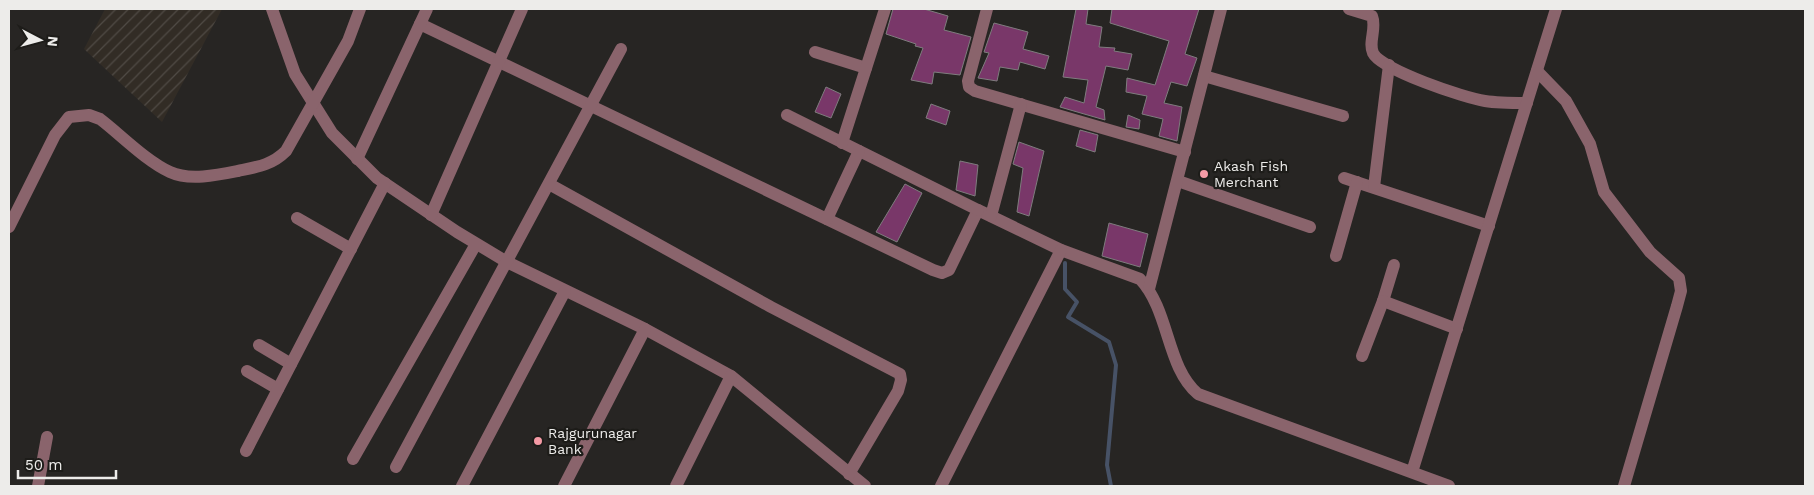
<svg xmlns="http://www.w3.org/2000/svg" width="1814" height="495" font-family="'Work Sans',sans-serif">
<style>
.industrial{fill:url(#industrial-furrows)}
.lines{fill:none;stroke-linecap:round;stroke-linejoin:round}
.stream{stroke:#475266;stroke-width:4}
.building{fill:#793769;stroke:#7f7c7e}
.minor{stroke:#8a646c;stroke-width:12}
.poi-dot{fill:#f49aa5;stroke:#1d1c19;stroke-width:2}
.labels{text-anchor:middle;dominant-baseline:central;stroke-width:4.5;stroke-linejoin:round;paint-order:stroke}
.poi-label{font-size:14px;fill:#edecea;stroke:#1d1c19;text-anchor:start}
</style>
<defs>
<pattern id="industrial-furrows" width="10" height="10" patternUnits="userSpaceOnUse" patternTransform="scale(1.25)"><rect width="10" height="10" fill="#322c25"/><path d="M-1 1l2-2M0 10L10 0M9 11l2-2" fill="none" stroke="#504b45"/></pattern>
</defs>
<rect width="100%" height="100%" fill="#272523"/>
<path class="industrial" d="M105 9H222L162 122 84 49Z"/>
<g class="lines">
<path class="stream" d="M1065 263V289L1077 302 1068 317 1109 342 1116 365 1107 465 1111 486"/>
</g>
<g class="building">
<path d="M893 9H924L948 16 944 30 971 37 960 75 934 72 932 84 911 80 923 48 915 46 916 44 886 34Z"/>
<path d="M1076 9H1088L1086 24 1102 27 1099 47 1115 48 1114 51 1132 54 1128 70 1106 66 1096 107 1104 110 1105 120 1060 107 1065 97 1084 103 1088 80 1063 77Z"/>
<path d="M1112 9H1199L1185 54 1197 58 1187 86 1171 82 1164 103 1182 107 1177 141 1159 136 1163 119 1142 114 1147 96 1126 92 1127 78 1155 85 1169 41 1110 23Z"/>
<path d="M994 23 1028 32 1023 49 1049 56 1045 69 1020 62 1018 70 1000 67 997 81 978 78 989 53 984 52Z"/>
<path d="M826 87 841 94 831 118 815 112Z"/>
<path d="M931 104 950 111 946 125 926 118Z"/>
<path d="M1128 115 1140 120 1139 129 1126 127Z"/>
<path d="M1080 130 1098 135 1095 152 1076 146Z"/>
<path d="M1019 142 1044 151 1029 216 1017 212 1023 168 1013 164Z"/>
<path d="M960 161 978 165 975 196 956 190Z"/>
<path d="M905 184 922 193 897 242 876 232Z"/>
<path d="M1109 223 1148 234 1140 267 1102 256Z"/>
</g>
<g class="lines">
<g class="minor">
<path d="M272 9 295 74 332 133 377 178 457 232 507 262 645 329 731 376 865 486"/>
<path d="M987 9 968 81 969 87 975 91 1185 152"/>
<path d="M1349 9 1372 16C1377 28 1368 42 1373 53 1381 70 1465 98 1485 101 1498 103 1513 103 1527 103"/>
<path d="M420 24 933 270 942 273 949 270 978 210 1061 250 1140 279C1170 311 1166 367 1198 394L1449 486"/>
<path d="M815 52 866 68"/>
<path d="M1537 71 1566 101 1590 144 1604 192 1650 252 1679 278 1681 291 1677 306 1624 486"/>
<path d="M1204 76 1343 116"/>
<path d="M787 115 978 210"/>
<path d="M842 143 885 9"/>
<path d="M357 159 427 9"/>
<path d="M1344 178 1489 226"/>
<path d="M1178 181 1310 227"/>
<path d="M549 184 771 307 900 374 901 380 898 391 849 474"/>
<path d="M1374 187 1389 65"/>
<path d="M431 215 522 9"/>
<path d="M991 216 1021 104"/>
<path d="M297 218 351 249"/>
<path d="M827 219 859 151"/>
<path d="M9 227 55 135 69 117 89 115 100 119C121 135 146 161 170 172 189 181 218 175 238 171 257 167 272 165 286 151L348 41 360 9"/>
<path d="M1336 256 1357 182"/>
<path d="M1394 265 1383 301 1457 329"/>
<path d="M1149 289 1221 9"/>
<path d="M259 345 291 364"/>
<path d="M1362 356 1383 301"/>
<path d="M247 371 278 389"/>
<path d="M246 451 385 183"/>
<path d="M353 459 476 244"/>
<path d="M396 467 621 49"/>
<path d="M1412 472 1556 9"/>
<path d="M38 486 47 437"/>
<path d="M462 486 565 291"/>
<path d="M564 486 645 329"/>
<path d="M676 486 731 376"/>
<path d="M941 486 1061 250"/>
</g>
</g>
<g class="poi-dot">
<circle cx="1204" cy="174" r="5"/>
<circle cx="538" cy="441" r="5"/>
</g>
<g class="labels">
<g class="poi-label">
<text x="1214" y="166">Akash Fish<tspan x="1214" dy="16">Merchant</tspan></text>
<text x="548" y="433">Rajgurunagar<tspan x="548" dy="16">Bank</tspan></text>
</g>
</g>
<rect width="1814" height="495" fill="none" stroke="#edecea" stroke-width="20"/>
<g transform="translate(40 40) rotate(96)" stroke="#1d1c19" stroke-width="4" paint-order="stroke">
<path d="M0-4L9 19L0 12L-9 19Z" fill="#edecea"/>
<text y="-8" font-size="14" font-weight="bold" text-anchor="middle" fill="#edecea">N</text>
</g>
<path d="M18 470v8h98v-8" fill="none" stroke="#edecea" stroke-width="2.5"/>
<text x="25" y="470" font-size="15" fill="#edecea" stroke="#1d1c19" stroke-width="4" paint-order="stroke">50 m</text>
</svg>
